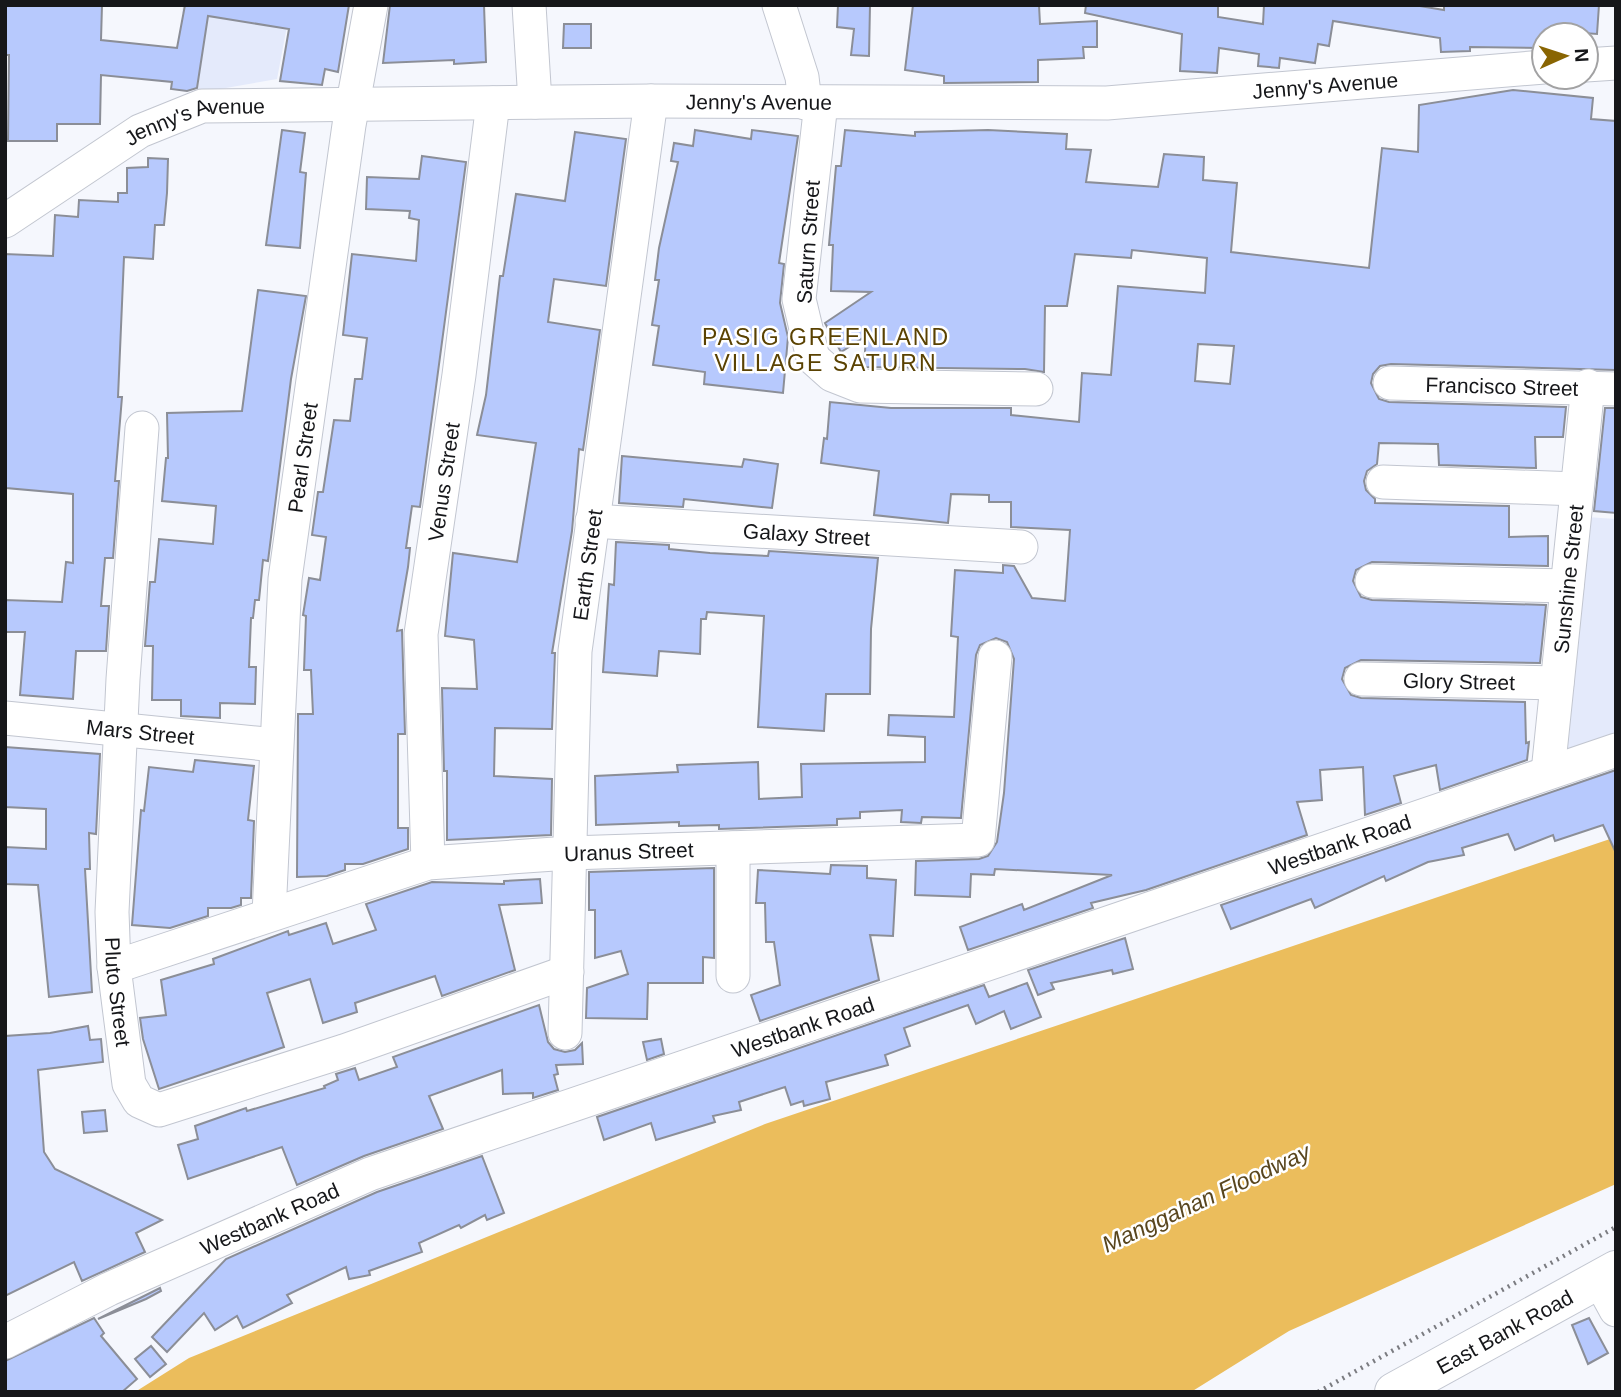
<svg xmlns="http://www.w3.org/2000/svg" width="1621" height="1397" font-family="Helvetica,sans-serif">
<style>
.built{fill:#e4eafb}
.water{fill:#ebbd5c}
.building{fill:#b7c9fd;stroke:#8b8e97;stroke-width:2;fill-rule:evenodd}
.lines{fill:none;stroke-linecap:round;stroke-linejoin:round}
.minor-casing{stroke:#c2c6d0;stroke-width:35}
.major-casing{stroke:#c2c6d0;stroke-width:40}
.path{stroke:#7b7c81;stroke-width:4.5;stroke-dasharray:2 5;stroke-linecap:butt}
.minor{stroke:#fff;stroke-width:33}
.major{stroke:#fff;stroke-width:38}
.labels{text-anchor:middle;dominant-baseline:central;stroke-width:5;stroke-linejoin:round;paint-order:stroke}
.street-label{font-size:21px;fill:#16171a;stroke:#fff}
.neighbourhood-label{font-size:23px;letter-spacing:2px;fill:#5a4202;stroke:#fff}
.water-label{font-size:23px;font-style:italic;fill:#59461e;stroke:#fff}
</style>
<rect width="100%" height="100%" fill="#f5f7fd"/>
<g class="built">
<path d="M183 5H291L277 79 197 93 208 18 182 13Z"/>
<path d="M1586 517 1616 519V736L1566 752Z"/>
</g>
<path class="water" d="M1616 837V1184L1289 1331 1191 1392H135L189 1358 765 1124Z"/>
<g class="building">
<path d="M5 5H102L101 40 177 48 185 5H349L338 72 325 69 322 85 280 81 289 29 208 16 197 88 187 91 171 89 172 82 101 75 100 124H57V141H8L9 55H5Z"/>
<path d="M390 5H484L486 62 454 64V60L383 63Z"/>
<path d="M838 5H870L869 56 851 55 854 29 837 27Z"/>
<path d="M913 5H1039L1040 24 1097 21V47H1083L1084 58 1038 60V82L944 83V76L905 70Z"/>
<path d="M1086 5H1218V17L1263 24 1264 5H1414L1444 10V5H1599L1597 34 1557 31 1556 35H1544V48L1470 47V51L1441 52 1440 38 1333 21 1329 46 1318 44 1315 63 1280 58 1279 68 1258 66 1259 54 1219 48 1217 73 1180 71 1182 34 1085 13Z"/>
<path d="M564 24H591V48H563Z"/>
<path d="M1513 90 1593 98 1591 119 1616 121V370L1391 364 1380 366 1373 374 1371 383 1379 399 1389 402 1566 407 1563 437H1535L1536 468 1439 465 1438 444 1379 443 1377 464 1367 471 1364 481 1366 490 1375 499V503L1509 506V537L1548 536V566L1372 562 1356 570 1353 581 1361 597 1372 600 1546 605 1540 663 1361 660 1345 668 1342 679 1351 695 1361 698 1525 702 1526 743 1529 742 1527 760 1440 790 1436 765 1394 776 1401 803 1365 815 1363 767 1320 770 1322 800 1297 802 1307 835 1146 890 1091 903 1093 908 968 950 960 927 1022 904 1024 910 1112 875 995 869 994 875 971 874 970 897 915 895 916 861 979 859 988 856 997 842 1004 793 1014 659 1007 642 996 638 980 645 976 655 961 818 922 817 921 823 901 822 902 810 860 812V818L837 819V825L719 829V825L679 826V822L596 825 595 776 678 772 677 765 758 762 759 799 802 797 801 764 925 762V737L888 735 889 715 954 717 958 637 951 636 955 570 1003 573V565L1014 566 1032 598 1065 601 1070 530 1011 527V502H989V495L951 494 948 523 874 515 879 471 821 463 824 438 827 439 830 402 891 408H1011V415L1079 422 1082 373 1111 375 1118 286 1205 293 1207 258 1132 250 1131 258 1075 254 1067 306H1045L1044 372 1025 369 864 367 866 336 841 352 825 323 871 292 831 291 833 245H829L836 166H841L845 130 915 136V132L988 130 1067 134 1066 149 1091 150 1086 182 1158 187 1164 154 1204 157 1203 180 1237 183 1231 252 1369 268 1382 148 1418 152 1419 105ZM1198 344 1234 346 1230 384 1195 381Z"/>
<path d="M282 130 305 133 300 172 306 173 300 248 266 245Z"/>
<path d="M695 130 751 139 752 130 798 136 779 263 784 264 780 303 788 337 783 393 704 384 705 372 653 365 659 326 652 325 659 280H655L659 248 678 162 671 161 674 143 693 146Z"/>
<path d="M575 132 626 139 606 286 554 279 548 322 600 330 583 450 579 449 572 531 552 653H555L552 729 495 728 494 776 552 779 551 835 447 840V771H444L442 688 477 689 474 640 445 636 453 553 517 562 536 443 477 435 486 395 500 276H503L516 194 565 201Z"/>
<path d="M422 156 466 162 420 507 412 506 406 548H410L408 567 397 631 402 630 405 734H398V828H408V849L363 864H345V870L327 876 297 877 298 714H313L311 670H304L306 616 303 615 309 578 320 580 326 537 312 535 318 492H323L334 420 350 421 355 379H362L367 338 343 335 352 254 416 261 419 220 409 218 410 211 366 209 367 177 419 179Z"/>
<path d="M148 158 168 159 167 193 164 225H155L153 259 124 257 118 397H122L115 481H119L113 558H105L101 606H109L106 651H76L73 699 20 695 25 632H5V600L62 602 66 562 73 563V494L6 488 5 254 53 256 55 215 78 217 79 200 118 202V193H127V168L148 167Z"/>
<path d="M258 290 306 296 291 379 268 561 263 560 259 600H255L253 618H251L249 667H256L255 704 220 703V718L181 716V700H152L153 646H145L150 582H155L159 539 213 544 216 506 162 501 166 458H168L167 413 242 411Z"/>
<path d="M1605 408H1616V513L1594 511Z"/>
<path d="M622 456 742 467 744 459 778 464 772 508 684 499 683 507 619 503Z"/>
<path d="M616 542 669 545V549L710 553 768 556 769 551 878 558 871 629 870 694H826L824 731 758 727 764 616 707 612 706 619H701L700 654 659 651 657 676 603 672 609 584 614 585Z"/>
<path d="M5 747 100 754 96 834 89 833 90 869H85L92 992 49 997 38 885 5 884V847L46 849V809L5 807Z"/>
<path d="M195 760 254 766 248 820 254 821 251 898H241V905L231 908H208V916L170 928 132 925 141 810 144 811 149 767 193 772Z"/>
<path d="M1616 770V853L1603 825 1555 841 1553 835 1515 850 1508 834 1462 848 1464 855 1428 862 1386 881 1384 876 1315 908 1311 899 1231 929 1221 905Z"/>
<path d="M831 865 867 866V878L896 880 893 936 870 935 879 980 760 1021 751 995 780 985 774 942H766L765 903H756L758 870 830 874Z"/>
<path d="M714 868V958L703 957V983H648L647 1019 586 1018 587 988 628 974 621 951 595 958V910H589V872Z"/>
<path d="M540 879 542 903 499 905 515 970 442 996 435 976 355 1003 357 1012 323 1023 310 979 267 993 284 1047 159 1089 143 1039 140 1018 166 1015 161 980 214 964 213 959 288 931 289 935 326 923 333 944 376 930 366 904 432 882 504 884V881Z"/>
<path d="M1125 938 1133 969 1113 974 1112 970 1051 983 1054 989 1038 995 1028 970Z"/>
<path d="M1027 983 1041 1017 1011 1029 1004 1011 976 1024 968 1005 904 1028 910 1046 885 1055 888 1065 826 1082 830 1099 804 1106 803 1101 791 1105 785 1087 739 1102 741 1110 713 1116 715 1122 656 1140 651 1123 604 1140 597 1117 984 985 989 997Z"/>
<path d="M539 1005 548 1042 554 1049 565 1052 575 1050 582 1043 583 1064 556 1065 558 1074 554 1075 558 1090 533 1098V1093L503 1094 502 1070 429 1096 443 1129 364 1156 297 1185 282 1147 188 1179 178 1145 198 1139 195 1126 246 1108 247 1111 325 1088 324 1086 338 1080 336 1074 355 1068 359 1080 397 1067 393 1057Z"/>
<path d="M88 1026 90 1040 101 1039 103 1062 38 1070 44 1152 55 1169 162 1220 136 1233 145 1252 82 1281 74 1262 5 1296V1036L50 1033Z"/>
<path d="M661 1039 664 1054 647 1060 643 1042Z"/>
<path d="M105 1110 107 1131 84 1133 82 1112Z"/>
<path d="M482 1156 504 1213 487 1220 485 1215 461 1228 459 1225 419 1243 422 1252 369 1271 370 1275 349 1279 346 1267 287 1295 292 1303 243 1328 237 1316 215 1330 204 1313 167 1352 152 1337 226 1259 377 1192Z"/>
<path d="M160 1288 161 1291 146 1299 98 1319Z"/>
<path d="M94 1318 104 1333 101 1336 137 1379 122 1392H5V1361Z"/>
<path d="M1589 1318 1608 1353 1588 1364 1572 1325Z"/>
<path d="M151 1346 166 1364 150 1377 135 1359Z"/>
</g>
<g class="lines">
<g class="minor-casing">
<g id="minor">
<path d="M529 5 535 102"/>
<path d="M779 5 802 77 805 103"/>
<path d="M1586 65 1616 63"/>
<path d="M821 103 799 299 813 358 832 375 860 386 1036 389"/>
<path id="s1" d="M5 221 140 131 202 106 651 101 1107 103 1544 67"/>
<path id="s2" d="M1390 383 1616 389"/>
<path id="s3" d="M142 428 123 679 112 912 114 967 129 1084 139 1101 159 1110 344 1051 567 972"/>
<path d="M1383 482 1577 489"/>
<path id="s4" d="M592 521 1021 547"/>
<path d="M1372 581 1567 586"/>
<path id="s5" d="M1361 679 1557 683"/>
<path id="s6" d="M5 718 276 745"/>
<path id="s7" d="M1548 772 1588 386"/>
<path id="s8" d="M428 863 421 634 459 375 493 103"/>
<path id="s9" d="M269 914 285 579 349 125 371 5"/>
<path id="s10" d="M114 967 428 863 569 853 978 840 995 657"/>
<path d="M733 976V848"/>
<path id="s11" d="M565 1033 575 651 651 101"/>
<path d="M1599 1279 1616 1310"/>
<path id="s12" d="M5 1342 109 1289 370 1174 1616 750"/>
</g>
</g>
<g class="major-casing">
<g id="major">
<path id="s13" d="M1394 1392 1616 1270"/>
</g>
</g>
<path class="path" d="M1318 1392 1616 1227"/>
<use href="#minor" class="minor"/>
<use href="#major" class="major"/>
</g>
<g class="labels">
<g class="street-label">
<text stroke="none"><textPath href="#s1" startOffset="1353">Jenny's Avenue</textPath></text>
<text stroke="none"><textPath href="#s1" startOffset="786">Jenny's Avenue</textPath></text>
<text stroke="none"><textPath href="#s1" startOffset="219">Jenny's Avenue</textPath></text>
<text transform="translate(808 242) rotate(-86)">Saturn Street</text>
<text stroke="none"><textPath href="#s2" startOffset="112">Francisco Street</textPath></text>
<text stroke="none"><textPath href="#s9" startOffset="458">Pearl Street</textPath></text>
<text stroke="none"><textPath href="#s8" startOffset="383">Venus Street</textPath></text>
<text stroke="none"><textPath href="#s4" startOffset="215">Galaxy Street</textPath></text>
<text stroke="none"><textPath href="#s11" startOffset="469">Earth Street</textPath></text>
<text stroke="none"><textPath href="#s7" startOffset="194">Sunshine Street</textPath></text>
<text stroke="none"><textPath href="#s5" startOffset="98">Glory Street</textPath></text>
<text stroke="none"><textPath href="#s6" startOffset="136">Mars Street</textPath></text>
<text stroke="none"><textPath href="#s12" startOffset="1426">Westbank Road</textPath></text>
<text stroke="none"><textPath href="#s10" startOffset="532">Uranus Street</textPath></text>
<text stroke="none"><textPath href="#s3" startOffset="565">Pluto Street</textPath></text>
<text stroke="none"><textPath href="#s12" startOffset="859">Westbank Road</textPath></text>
<text stroke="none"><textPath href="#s12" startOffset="292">Westbank Road</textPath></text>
<text stroke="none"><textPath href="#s13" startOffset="126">East Bank Road</textPath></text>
</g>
<g class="neighbourhood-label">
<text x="826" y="337">PASIG GREENLAND<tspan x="826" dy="26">VILLAGE SATURN</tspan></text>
</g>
<g class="water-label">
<text transform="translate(1206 1198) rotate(-25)">Manggahan Floodway</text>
</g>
</g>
<rect width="1621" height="1397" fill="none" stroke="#16171a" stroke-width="14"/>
<g transform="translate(1565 56) rotate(87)"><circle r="33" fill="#ffffff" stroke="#a2a2a3" stroke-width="2"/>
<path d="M0-5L12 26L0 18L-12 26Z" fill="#896502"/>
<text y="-10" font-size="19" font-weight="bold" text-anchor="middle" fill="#16171a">N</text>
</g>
</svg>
